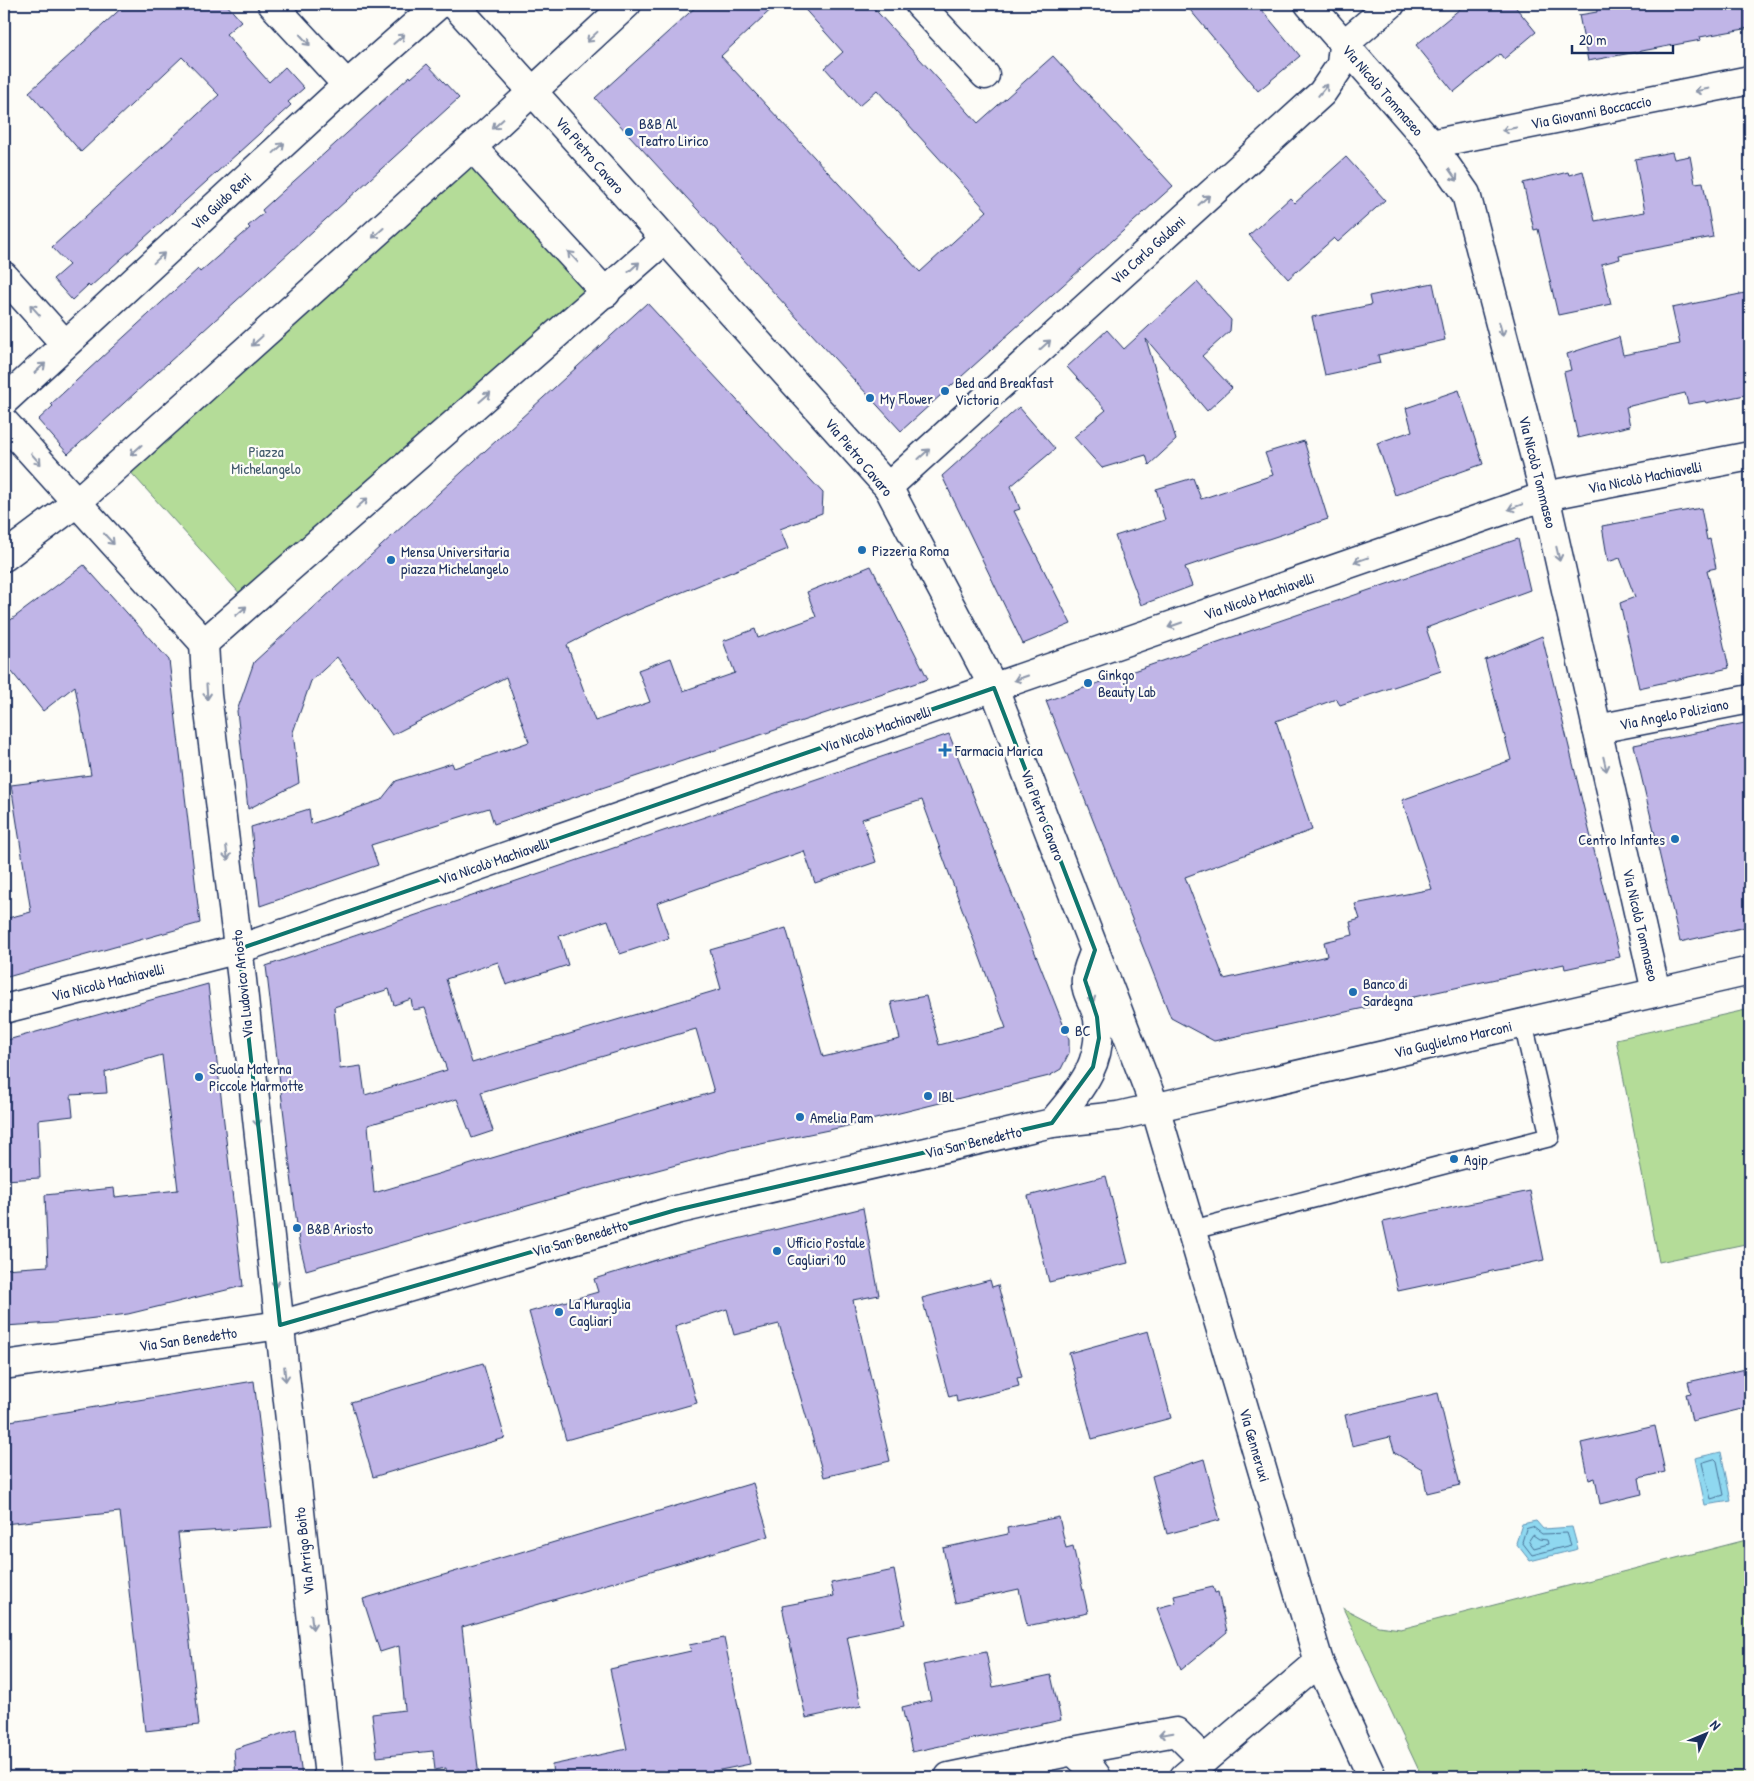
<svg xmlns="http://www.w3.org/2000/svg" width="1754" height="1781" font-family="'Patrick Hand',sans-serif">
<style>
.green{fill:#b4dc98;stroke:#68867b}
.water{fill:#8fd8f0;stroke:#6194b6}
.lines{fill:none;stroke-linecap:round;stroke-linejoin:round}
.shore{stroke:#497398;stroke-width:1}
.building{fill:#c0b5e7;stroke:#1b2f5e;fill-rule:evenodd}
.service-casing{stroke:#1b2f5e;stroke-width:21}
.minor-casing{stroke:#1b2f5e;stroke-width:31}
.tertiary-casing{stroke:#1b2f5e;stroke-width:31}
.secondary-casing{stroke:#1b2f5e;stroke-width:31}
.service{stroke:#fdfcf7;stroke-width:18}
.minor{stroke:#fdfcf7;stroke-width:28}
.tertiary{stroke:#fdfcf7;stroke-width:28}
.secondary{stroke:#fdfcf7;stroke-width:28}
.oneway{stroke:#8c96aa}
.marked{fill:none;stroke:#0f766e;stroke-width:4;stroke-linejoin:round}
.poi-dot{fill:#1f6fb2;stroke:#fdfcf7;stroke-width:2}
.labels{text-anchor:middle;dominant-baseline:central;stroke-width:4.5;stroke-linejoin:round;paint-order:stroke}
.street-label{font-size:15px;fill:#1b2f5e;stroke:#fdfcf7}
.poi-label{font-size:15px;fill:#1b2f5e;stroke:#fdfcf7;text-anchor:start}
.park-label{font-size:15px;fill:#415a6c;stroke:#fdfcf7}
</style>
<rect width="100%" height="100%" fill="#fdfcf7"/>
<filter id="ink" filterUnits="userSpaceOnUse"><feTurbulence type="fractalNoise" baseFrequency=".02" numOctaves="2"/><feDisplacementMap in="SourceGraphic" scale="10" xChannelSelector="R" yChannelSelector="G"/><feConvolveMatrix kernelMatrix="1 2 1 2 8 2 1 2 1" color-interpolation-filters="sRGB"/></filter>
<g filter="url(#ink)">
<g class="green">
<path d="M470 160 586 289 243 597 127 468Z"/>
<path d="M1750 1009V1243L1659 1262 1616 1039Z"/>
<path d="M1750 1539V1777H1422L1343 1608 1378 1626 1401 1629Z"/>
</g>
<g class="water">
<path d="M1721 1452 1731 1501 1705 1505 1695 1458Z"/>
<path d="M1536 1521 1543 1529 1572 1527 1578 1549 1530 1561 1516 1543 1522 1524Z"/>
</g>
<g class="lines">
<g class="shore">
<path d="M1715 1459 1717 1461 1724 1495 1711 1499 1702 1463Z"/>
<path d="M1533 1527 1542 1534 1567 1533 1571 1545 1532 1555 1522 1542 1526 1529Z"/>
<path d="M1533 1535 1539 1539 1547 1540 1548 1544 1534 1548 1529 1541Z"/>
</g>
</g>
<g class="building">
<path d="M126 4H226L241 21 226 34 269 82 285 67 304 88 288 102 291 105 90 287 88 285 72 300 53 279 69 265 52 247 219 95 182 57 81 152 29 92Z"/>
<path d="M699 4H777L721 56 920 272 987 211 877 90 859 106 825 68 843 52 800 4H870L978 123 1053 56 1173 186 901 431 595 98Z"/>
<path d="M1185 4H1257L1300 56 1258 91Z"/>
<path d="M1466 4H1513L1536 32 1504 59 1500 54 1454 92 1416 45Z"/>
<path d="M1596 4H1750V28L1700 37 1701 40 1588 61 1579 15 1597 12Z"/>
<path d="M427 64 459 98 68 454 38 420 53 406 51 404 198 269 200 272 250 228 248 226 264 213 262 210 410 76 411 78Z"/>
<path d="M1672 152 1674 159 1690 156 1695 183 1703 182 1713 237 1619 255 1620 259 1602 264 1611 304 1558 315 1538 229 1534 230 1523 183 1568 172 1569 175 1583 171 1595 221 1645 212 1635 159Z"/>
<path d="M1346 157 1385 200 1338 242 1334 238 1288 279 1249 235 1290 198 1295 203Z"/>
<path d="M1197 282 1231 320 1230 331 1202 356 1232 388 1207 411 1146 339 1176 440 1149 465 1146 455 1102 468 1074 437 1106 410 1067 367 1107 330 1124 349Z"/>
<path d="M1433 283 1445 340 1378 355 1380 363 1325 375 1312 317 1371 305 1369 296Z"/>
<path d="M1750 292V394L1706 403 1705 401 1688 404 1685 393 1626 407 1630 426 1578 438 1564 372 1571 370 1567 354 1619 337 1623 355 1680 344 1672 308Z"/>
<path d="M647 303 823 493 822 513 780 529 788 549 621 617 567 645 595 721 650 702 638 670 671 658 683 691 735 673 723 641 755 629 758 638 816 617 807 592 871 566 928 679 494 824 489 808 371 845 378 865 260 906 251 827 309 809 311 824 381 800 396 781 452 763 454 768 529 742 506 677 392 735 337 657 311 681 293 732 299 783 248 809 237 711 254 662Z"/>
<path d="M1459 390 1483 464 1395 495 1377 443 1412 431 1406 408Z"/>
<path d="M1019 407 1055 449 1011 486 1020 509 1014 511 1071 624 1023 644 942 476Z"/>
<path d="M1304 441 1328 519 1185 567 1192 586 1141 605 1115 536 1165 520 1156 489 1193 478 1201 499 1273 475 1265 453Z"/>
<path d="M1701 508 1707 540 1710 539 1716 568 1707 570 1729 668 1639 688 1620 603 1635 597 1620 558 1608 562 1602 526Z"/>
<path d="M1518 539 1530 590 1426 628 1441 671 1340 705 1336 699 1276 721 1312 830 1185 877 1224 979 1327 956 1324 942 1353 935 1350 922 1360 919 1355 904 1432 889 1402 800 1511 760 1485 660 1542 636 1620 957 1565 969 1564 964 1214 1041 1171 1018 1046 701Z"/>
<path d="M84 565 169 660 200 923 4 978V919L31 912 11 785 91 775 75 686 43 711 4 662V625Z"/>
<path d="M1750 722V926L1680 942 1634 745Z"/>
<path d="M949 734 1069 1039V1053L1061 1069 1049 1076 843 1127 732 1150 583 1190 306 1270 299 1242 266 966ZM922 800 1006 1028 939 1045 926 996 891 1002 900 1039 823 1057 786 928 710 950 721 989 472 1063 446 979 498 962 506 985 568 965 559 936 608 920 620 954 669 938 657 903 804 851 815 883 876 862 862 819ZM389 989 394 1005 411 999 413 1010 425 1008 447 1070 365 1095 361 1066 340 1069 334 1007ZM696 1029 714 1092 374 1193 368 1125 457 1099 472 1138 493 1131 481 1092Z"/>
<path d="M208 984 243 1286 128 1314 54 1323 4 1326V1269L48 1266 45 1195 114 1188 115 1197 178 1190 162 1055 105 1072 107 1093 71 1095 73 1116 38 1120 40 1178 4 1180V1041Z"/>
<path d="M1106 1176 1128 1263 1049 1282 1028 1196Z"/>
<path d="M1530 1191 1544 1260 1398 1291 1383 1222Z"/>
<path d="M863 1208 879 1295 853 1300 890 1461 824 1477 779 1324 734 1335 727 1309 675 1326 697 1403 566 1440 529 1312 598 1292 594 1279 669 1256Z"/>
<path d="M990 1280 992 1287 998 1285 1022 1377 1017 1378 1019 1386 957 1402 956 1395 949 1397 922 1298Z"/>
<path d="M1148 1331 1171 1418 1092 1439 1069 1353Z"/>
<path d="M483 1363 505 1438 373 1477 351 1402Z"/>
<path d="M1750 1368V1407L1692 1421 1686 1394 1691 1393 1688 1382Z"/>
<path d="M254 1381 272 1527 178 1533 199 1725 145 1731 120 1512 4 1524V1422Z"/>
<path d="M1438 1393 1460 1485 1427 1493 1422 1469 1395 1453 1390 1437 1352 1446 1345 1415Z"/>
<path d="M1655 1426 1665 1472 1639 1478 1642 1494 1600 1504 1595 1478 1589 1480 1581 1443Z"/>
<path d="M1204 1459 1220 1520 1167 1534 1152 1476Z"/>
<path d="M753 1483 769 1536 462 1627 479 1777H447L446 1768 435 1770 433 1751 377 1757 372 1714 405 1710 399 1646 380 1652 363 1599Z"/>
<path d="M1059 1517 1066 1548 1073 1546 1088 1613 1027 1626 1019 1589 955 1603 943 1548 1008 1534 1007 1528Z"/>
<path d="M894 1570 905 1624 847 1636 861 1706 806 1718 782 1606 834 1596 831 1583Z"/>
<path d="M1213 1587 1215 1593 1218 1592 1227 1632 1181 1670 1157 1608 1176 1603 1174 1596Z"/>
<path d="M724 1638 750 1764 686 1777H553L552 1765 627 1749 610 1669 691 1651 689 1645Z"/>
<path d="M986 1652 993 1687 1051 1675 1061 1720 912 1752 902 1707 931 1700 923 1665Z"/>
<path d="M296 1729 302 1777H236L234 1749Z"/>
</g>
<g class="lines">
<g class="service-casing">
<path id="service" d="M1192 1230 1550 1137 1523 1023"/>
</g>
<g class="minor-casing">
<g id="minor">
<path d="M272 4 347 85"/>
<path d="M919 4 985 75"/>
<path d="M1309 4 1431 144 1466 194 1545 496 1656 992"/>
<path d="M1431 144 1750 80"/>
<path d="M472 147 606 293"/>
<path d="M4 276 65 344"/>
<path d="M4 401 347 85 439 4"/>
<path d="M4 422 204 643"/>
<path d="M888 487 1322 93 1341 65 1343 45 1391 4"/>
<path d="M4 557 76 503 492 129 627 4"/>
<path d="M204 643 207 695 242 980 329 1777"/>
<path d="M204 643 664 240"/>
<path d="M1597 729 1750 699"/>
<path d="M4 1009 239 949 1545 496 1750 456"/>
<path d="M1052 1123C1079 1090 1103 1066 1098 1019 1096 1006 1084 991 1086 979 1086 970 1092 959 1095 950"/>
<path d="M1319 1662 1372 1777"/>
<path d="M1073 1751 1089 1766 1097 1777"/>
<path d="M949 1777 1073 1751 1176 1732 1204 1760"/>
</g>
</g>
<g class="tertiary-casing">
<path id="tertiary" d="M454 4 888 487 994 688 1155 1107 1319 1662 1184 1777"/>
</g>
<g class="secondary-casing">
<path id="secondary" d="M4 1365 280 1325 676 1210 1052 1123 1118 1116 1750 971"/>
</g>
<use href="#service" class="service"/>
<use href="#minor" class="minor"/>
<use href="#tertiary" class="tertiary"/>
<use href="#secondary" class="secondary"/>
</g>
<defs><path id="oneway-shaft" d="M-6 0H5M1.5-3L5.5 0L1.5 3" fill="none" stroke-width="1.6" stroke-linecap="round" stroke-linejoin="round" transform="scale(1.25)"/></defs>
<g class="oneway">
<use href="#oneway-shaft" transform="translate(592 37) rotate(137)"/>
<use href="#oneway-shaft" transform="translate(399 39) rotate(-41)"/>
<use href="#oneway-shaft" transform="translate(305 40) rotate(47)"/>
<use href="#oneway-shaft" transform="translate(1323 90) rotate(-51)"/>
<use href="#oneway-shaft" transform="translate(1702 90) rotate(169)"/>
<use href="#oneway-shaft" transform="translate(498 124) rotate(138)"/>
<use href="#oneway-shaft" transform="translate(1509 129) rotate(169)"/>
<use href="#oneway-shaft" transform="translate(279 148) rotate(-43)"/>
<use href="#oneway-shaft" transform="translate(1453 175) rotate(55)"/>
<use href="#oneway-shaft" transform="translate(1204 200) rotate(-42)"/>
<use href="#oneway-shaft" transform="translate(378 233) rotate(138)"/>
<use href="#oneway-shaft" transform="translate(573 257) rotate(-133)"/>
<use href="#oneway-shaft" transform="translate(159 258) rotate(-43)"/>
<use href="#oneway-shaft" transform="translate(634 267) rotate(-42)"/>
<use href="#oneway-shaft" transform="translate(35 310) rotate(-132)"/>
<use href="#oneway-shaft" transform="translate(1501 329) rotate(75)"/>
<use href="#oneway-shaft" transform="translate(257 341) rotate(138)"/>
<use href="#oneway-shaft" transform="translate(1045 345) rotate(-42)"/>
<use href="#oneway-shaft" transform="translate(40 368) rotate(-42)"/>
<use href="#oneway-shaft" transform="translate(485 397) rotate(-41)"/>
<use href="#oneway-shaft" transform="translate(136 450) rotate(138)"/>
<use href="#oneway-shaft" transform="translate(924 454) rotate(-42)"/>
<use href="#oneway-shaft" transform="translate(36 459) rotate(49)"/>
<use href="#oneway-shaft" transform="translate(362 503) rotate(-41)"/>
<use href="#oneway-shaft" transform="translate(1515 507) rotate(160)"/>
<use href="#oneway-shaft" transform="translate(109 539) rotate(47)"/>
<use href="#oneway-shaft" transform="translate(1558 554) rotate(77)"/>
<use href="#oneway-shaft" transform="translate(1361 560) rotate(161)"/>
<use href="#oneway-shaft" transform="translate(241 611) rotate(-41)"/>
<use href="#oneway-shaft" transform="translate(1175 625) rotate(161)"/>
<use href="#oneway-shaft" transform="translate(1021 678) rotate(161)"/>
<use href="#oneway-shaft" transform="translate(207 692) rotate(86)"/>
<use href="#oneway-shaft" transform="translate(1605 764) rotate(77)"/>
<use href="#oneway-shaft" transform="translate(227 853) rotate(83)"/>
<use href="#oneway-shaft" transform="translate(1091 996) rotate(72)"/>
<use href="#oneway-shaft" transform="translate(257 1119) rotate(84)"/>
<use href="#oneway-shaft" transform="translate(275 1280) rotate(83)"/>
<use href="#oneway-shaft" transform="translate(285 1374) rotate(84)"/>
<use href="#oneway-shaft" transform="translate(312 1622) rotate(84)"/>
<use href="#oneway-shaft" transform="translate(1166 1734) rotate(170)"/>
</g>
</g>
<path class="marked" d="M994 688 1095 950 1085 980 1097 1017 1099 1038 1093 1067 1052 1123 676 1210 280 1325 239 949Z"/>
<g class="poi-dot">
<circle cx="629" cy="132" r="5"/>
<circle cx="945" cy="391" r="5"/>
<circle cx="870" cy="398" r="5"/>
<circle cx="862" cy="550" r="5"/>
<circle cx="391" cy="560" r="5"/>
<circle cx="1088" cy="683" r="5"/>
<path d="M942.5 742.5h5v5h5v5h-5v5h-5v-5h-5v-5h5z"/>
<circle cx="1675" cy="839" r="5"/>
<circle cx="1353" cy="992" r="5"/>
<circle cx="1065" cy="1030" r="5"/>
<circle cx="199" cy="1077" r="5"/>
<circle cx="928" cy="1096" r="5"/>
<circle cx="800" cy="1117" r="5"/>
<circle cx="1454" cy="1159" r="5"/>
<circle cx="297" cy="1228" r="5"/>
<circle cx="777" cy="1251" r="5"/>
<circle cx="559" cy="1312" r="5"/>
</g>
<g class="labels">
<g class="street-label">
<text transform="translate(1383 90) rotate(49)">Via Nicolò Tommaseo</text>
<text transform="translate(1591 112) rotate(-11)">Via Giovanni Boccaccio</text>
<text transform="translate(590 155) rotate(49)">Via Pietro Cavaro</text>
<text transform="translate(221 201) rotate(-43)">Via Guido Reni</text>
<text transform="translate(1148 250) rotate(-42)">Via Carlo Goldoni</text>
<text transform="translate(859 457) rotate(50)">Via Pietro Cavaro</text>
<text transform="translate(1538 472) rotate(76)">Via Nicolò Tommaseo</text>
<text transform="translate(1645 477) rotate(-11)">Via Nicolò Machiavelli</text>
<text transform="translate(1259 596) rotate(-19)">Via Nicolò Machiavelli</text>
<text transform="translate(1674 714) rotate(-11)">Via Angelo Poliziano</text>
<text transform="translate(876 729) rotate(-19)">Via Nicolò Machiavelli</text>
<text transform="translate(1043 815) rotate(69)">Via Pietro Cavaro</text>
<text transform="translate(494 861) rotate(-19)">Via Nicolò Machiavelli</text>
<text transform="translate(1641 925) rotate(77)">Via Nicolò Tommaseo</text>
<text transform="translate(108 982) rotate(-14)">Via Nicolò Machiavelli</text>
<text transform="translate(242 984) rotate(-96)">Via Ludovico Ariosto</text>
<text transform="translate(1453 1039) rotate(-13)">Via Guglielmo Marconi</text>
<text transform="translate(973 1142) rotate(-13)">Via San Benedetto</text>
<text transform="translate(580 1238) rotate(-16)">Via San Benedetto</text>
<text transform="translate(188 1339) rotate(-8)">Via San Benedetto</text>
<text transform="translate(1255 1445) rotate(74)">Via Genneruxi</text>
<text transform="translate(304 1551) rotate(-96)">Via Arrigo Boito</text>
</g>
<g class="poi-label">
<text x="639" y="123">B&amp;B Al<tspan x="639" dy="17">Teatro Lirico</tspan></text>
<text x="955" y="382">Bed and Breakfast<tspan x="955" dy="17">Victoria</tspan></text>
<text x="880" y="398">My Flower</text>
<text x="872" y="550">Pizzeria Roma</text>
<text x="401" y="551">Mensa Universitaria<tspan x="401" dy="17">piazza Michelangelo</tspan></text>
<text x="1098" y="674">Ginkgo<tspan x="1098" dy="17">Beauty Lab</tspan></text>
<text x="955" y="750">Farmacia Marica</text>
<text x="1665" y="839" text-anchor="end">Centro Infantes</text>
<text x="1363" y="983">Banco di<tspan x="1363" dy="17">Sardegna</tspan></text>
<text x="1075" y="1030">BC</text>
<text x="209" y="1068">Scuola Materna<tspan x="209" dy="17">Piccole Marmotte</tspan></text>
<text x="938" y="1096">IBL</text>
<text x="810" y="1117">Amelia Pam</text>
<text x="1464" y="1159">Agip</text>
<text x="307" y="1228">B&amp;B Ariosto</text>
<text x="787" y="1242">Ufficio Postale<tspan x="787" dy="17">Cagliari 10</tspan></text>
<text x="569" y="1303">La Muraglia<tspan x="569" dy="17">Cagliari</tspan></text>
</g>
<g class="park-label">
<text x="266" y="451">Piazza<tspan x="266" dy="17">Michelangelo</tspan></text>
</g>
</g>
<rect width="1754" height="1781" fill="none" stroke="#fdfcf7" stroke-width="20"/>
<rect x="10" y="10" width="1734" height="1761" fill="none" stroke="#1b2f5e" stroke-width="2" filter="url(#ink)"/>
<g transform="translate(1706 1734) rotate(46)" stroke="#fdfcf7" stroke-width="4" paint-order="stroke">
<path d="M0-4L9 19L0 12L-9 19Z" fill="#1b2f5e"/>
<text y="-8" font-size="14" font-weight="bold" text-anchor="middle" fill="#1b2f5e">N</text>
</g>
<path d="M1572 45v8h101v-8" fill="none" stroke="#1b2f5e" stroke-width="2.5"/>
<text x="1579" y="45" font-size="15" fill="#1b2f5e" stroke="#fdfcf7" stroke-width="4" paint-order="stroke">20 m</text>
</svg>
